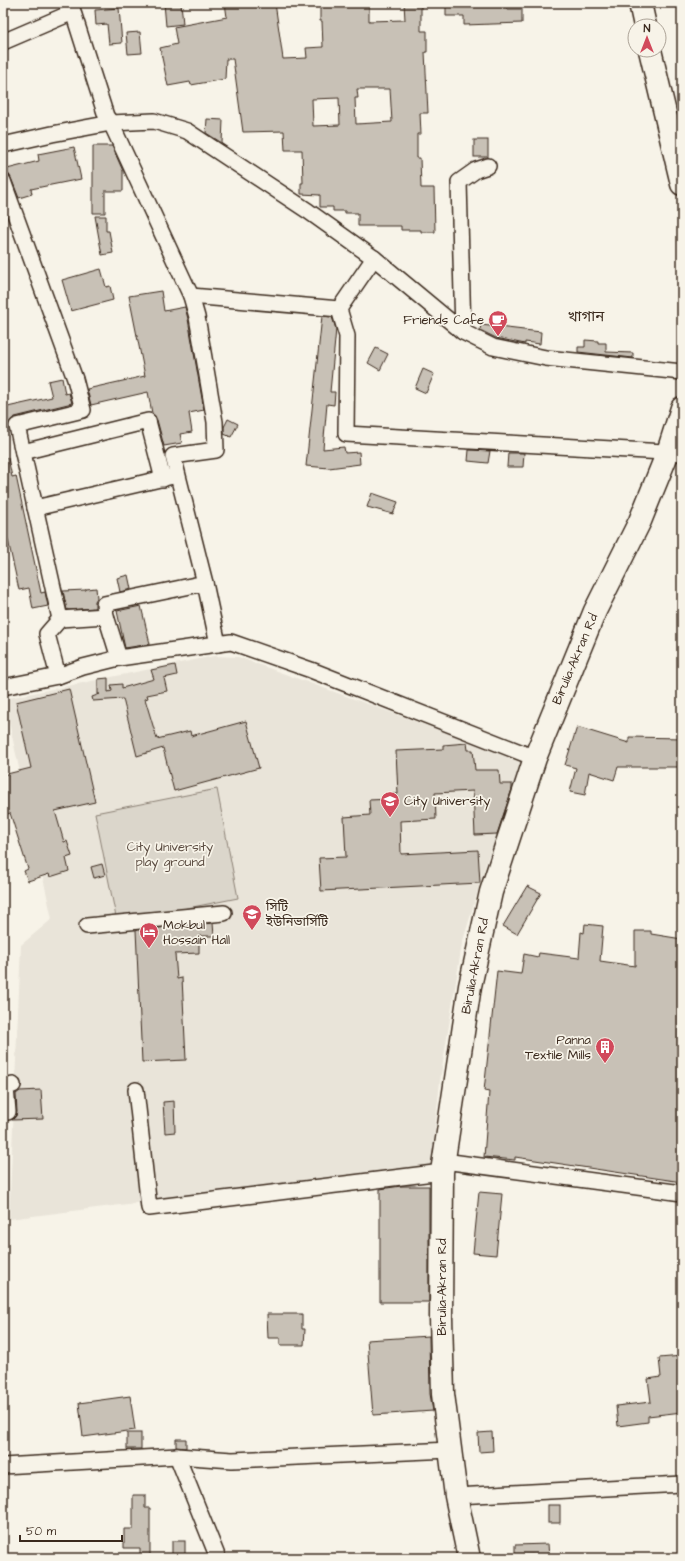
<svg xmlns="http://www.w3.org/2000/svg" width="685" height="1561" font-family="'Architects Daughter','Noto Sans Bengali',sans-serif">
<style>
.built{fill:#e9e4d9}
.green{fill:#dbd6cb;stroke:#8b8074}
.building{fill:#c8c1b6;stroke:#3b2a1e;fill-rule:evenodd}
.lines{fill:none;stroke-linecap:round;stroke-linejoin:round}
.minor-casing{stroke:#3b2a1e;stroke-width:18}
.trunk-casing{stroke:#3b2a1e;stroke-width:25}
.minor{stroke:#f7f3e8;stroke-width:15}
.trunk{stroke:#f7f3e8;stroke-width:22}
.labels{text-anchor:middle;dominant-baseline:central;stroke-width:3.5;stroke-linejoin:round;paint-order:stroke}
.poi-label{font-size:13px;fill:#3b2a1e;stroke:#f7f3e8;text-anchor:start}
.street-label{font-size:13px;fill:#3b2a1e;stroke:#f7f3e8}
.park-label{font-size:13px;fill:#5b4c41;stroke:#f7f3e8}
.quarter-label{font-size:15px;fill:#3b2a1e;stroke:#f7f3e8}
</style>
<rect width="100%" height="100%" fill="#f7f3e8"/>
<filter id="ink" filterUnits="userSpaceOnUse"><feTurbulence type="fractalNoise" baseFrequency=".025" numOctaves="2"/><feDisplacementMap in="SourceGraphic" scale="8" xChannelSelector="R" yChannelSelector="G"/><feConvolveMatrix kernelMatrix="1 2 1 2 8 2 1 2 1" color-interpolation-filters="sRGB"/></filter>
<g filter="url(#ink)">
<path class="built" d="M214 656 238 657 528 762 487 860 462 944 440 1081 431 1166 9 1219 21 945 52 919 4 699Z"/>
<path class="green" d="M217 789 238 898 117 922 95 813Z"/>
<g class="building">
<path d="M164 3H181L183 24 166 26Z"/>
<path d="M225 3H275L283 59 307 58 306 48 323 47 322 21H320V4L369 3V21L405 20 404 3H421V31H427V52H425L428 113H420L421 134H417V158H420L421 188H434L435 232H421V230H401V226H358V213H345V211H333V207H320V195L301 194V183H303L302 150H285L284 131 243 132 233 59H226L225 79 191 85 190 82 168 86 160 48 177 44 174 27 227 17ZM357 89H390L392 122 356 124 355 98H358ZM339 98 340 125 313 126 312 99Z"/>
<path d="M446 3H507V9H522V23L464 25V16H446Z"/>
<path d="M119 8 122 43 109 44 107 24 96 25 95 10Z"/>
<path d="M140 32 142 53 128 54 126 33Z"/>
<path d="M207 119 223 120 222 143 206 133Z"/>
<rect x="474" y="140" width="14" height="17"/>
<path d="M93 146H112L123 171V191H105V213H93Z"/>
<path d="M74 147 81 179 31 189 32 194 19 198 11 178 8 174 3 172V170L39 161 38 154Z"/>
<path d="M95 216H106V231H109L113 253 102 255Z"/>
<path d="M101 269 106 287 110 286 113 300 71 311 62 280Z"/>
<path d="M161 291 164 311 185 307 188 319 204 410 189 413 192 432 180 434 182 443 164 446 157 420 152 413 148 392 91 405 87 389 145 376 129 296Z"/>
<path d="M322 316 332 317 336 329 330 392H335L334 405 327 404 323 449 344 447 345 453 359 452 360 464 329 468 306 466Z"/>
<path d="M481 325 541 332 540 344 525 342V344L496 338 480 330Z"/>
<path d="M585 340 598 341V343H606V352L633 353V358L578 352V347H585Z"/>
<path d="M376 348 388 354 380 370 368 363Z"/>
<path d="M423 369 434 374 426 393 415 388Z"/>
<path d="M62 378 65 394 69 393 72 403 15 417 11 420 8 425 3 426V408L52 397 48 381Z"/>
<path d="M228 419 238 424 231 437 224 434V427Z"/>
<path d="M469 450 490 451 488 463 468 461Z"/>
<path d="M508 453H524L523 467H507Z"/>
<path d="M3 458H8L12 477 16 476 41 593 45 592 48 606 33 609 29 588 19 590 3 517Z"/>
<path d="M372 493 398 502 393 514 367 507Z"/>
<path d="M128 575 131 589 120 592 117 578Z"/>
<path d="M96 588 97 598 95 601V608L67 610 63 591 86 590V589Z"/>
<path d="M141 606 150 644 125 648 117 611Z"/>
<path d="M175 665 177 675 164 678 167 691 147 695 148 698 145 699 157 739 190 731 191 736 246 721 259 768 174 791 163 748 137 756 123 699 93 701 92 697 100 694H98V679L108 678V692L112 691 111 685 122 684V688L154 679 151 670Z"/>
<path d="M69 689 95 802 55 811 64 842 67 841 72 856 66 858 69 871 50 877 49 874 28 881 24 871 28 869 10 813 3 816V775L31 768 16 702Z"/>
<path d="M577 727 629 743V737L682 738V767H618L614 780 589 772 585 795 570 792 576 768 565 765Z"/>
<path d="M467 743 468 750H473L475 770H499L500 784H512V789L497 834 475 835 473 791 435 793 436 819 400 821 401 854 478 850 480 883 321 891 319 858 346 857 344 817 370 815 369 800 393 799 392 794H398L396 751 443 749V745Z"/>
<path d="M102 864 105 875 94 878 91 867Z"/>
<path d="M527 886 541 893 517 934 503 926Z"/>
<path d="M213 923 214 936H199V953L175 954 177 979 182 978 186 1060 142 1062 136 930Z"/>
<path d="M585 924 603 926 600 961 635 966V931H651V934L682 939V1182L515 1157V1160L484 1157 489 1092 484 1091 497 971 521 974 524 954 538 957 539 953 579 958 581 932 584 933Z"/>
<path d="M41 1090 43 1119 12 1120 16 1116 17 1112 16 1094 20 1091Z"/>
<path d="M174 1101 175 1132 165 1133 163 1102Z"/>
<path d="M401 1186H429V1302H380V1189Z"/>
<path d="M479 1192 502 1194 496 1255 473 1253Z"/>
<path d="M267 1314H302V1329H305L304 1345H280V1338H268Z"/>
<path d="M429 1336 430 1394 433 1411 373 1415 367 1340Z"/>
<path d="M682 1356V1412L648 1416V1422L618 1426 616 1406 651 1402 648 1379 661 1377 659 1358Z"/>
<path d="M130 1396 135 1430 83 1437 79 1403Z"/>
<path d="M492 1432 493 1451 479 1452 478 1433Z"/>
<rect x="127" y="1433" width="14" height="16"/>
<path d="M176 1439H186V1448L176 1447Z"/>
<path d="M133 1495H145V1508H150V1558H140V1548H124V1529H133Z"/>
<rect x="548" y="1505" width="12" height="18"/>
<rect x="172" y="1541" width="13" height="17"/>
<path d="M548 1544 549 1558H533V1555L515 1556V1545Z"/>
</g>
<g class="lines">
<g class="minor-casing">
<g id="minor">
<path d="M71 3 73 12 106 116 111 123 191 296 197 317 215 422 216 450 173 456 205 583"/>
<path d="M3 42 73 12"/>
<path d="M3 145 52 134 111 123 154 121 187 131 308 211 374 258 463 332 493 347 546 358 682 372"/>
<path d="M3 181 75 379 83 410 17 426 60 619 106 616"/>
<path d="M374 258 339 309 347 336 346 434 682 453"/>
<path d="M191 296 339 309"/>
<path d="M463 332 459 182 476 170 488 166"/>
<path d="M23 452 148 421 163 479"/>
<path d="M35 508 173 476"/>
<path d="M119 658 106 616 104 604 205 583 218 644"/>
<path d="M58 676 47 634 60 619"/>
<path d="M3 687 58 676 83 667 119 658 231 642 311 670 535 758"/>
<path d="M87 926 224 913"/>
<path d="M136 1090 149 1208 442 1172"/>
<path d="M3 1113 8 1112 6 1087 13 1085"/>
<path d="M444 1161 682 1193"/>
<path d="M177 1456 218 1558"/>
<path d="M3 1466 177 1456 232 1460 450 1450"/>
<path d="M456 1496 682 1484"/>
</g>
</g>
<g class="trunk-casing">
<g id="trunk">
<path d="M640 3 645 26"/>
<path d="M650 50 682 184"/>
<path d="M469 1558 456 1496 443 1394 441 1317 442 1172 470 986 491 892 535 758 595 611 640 521 668 452 682 408"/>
</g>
</g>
<use href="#minor" class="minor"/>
<use href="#trunk" class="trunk"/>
</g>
</g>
<defs>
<g id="cafe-pin" transform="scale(1)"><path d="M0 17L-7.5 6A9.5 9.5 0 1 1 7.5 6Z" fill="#d1495b" stroke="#f7f3e8"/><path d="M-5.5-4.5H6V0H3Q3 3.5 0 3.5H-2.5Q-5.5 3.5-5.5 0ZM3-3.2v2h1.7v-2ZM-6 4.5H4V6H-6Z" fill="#fff"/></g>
<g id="university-pin" transform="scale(1)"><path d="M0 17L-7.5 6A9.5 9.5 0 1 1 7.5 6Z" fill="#d1495b" stroke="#f7f3e8"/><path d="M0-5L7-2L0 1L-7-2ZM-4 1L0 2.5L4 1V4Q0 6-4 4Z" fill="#fff"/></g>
<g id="hotel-pin" transform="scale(1)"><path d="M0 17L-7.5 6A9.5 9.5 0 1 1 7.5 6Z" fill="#d1495b" stroke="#f7f3e8"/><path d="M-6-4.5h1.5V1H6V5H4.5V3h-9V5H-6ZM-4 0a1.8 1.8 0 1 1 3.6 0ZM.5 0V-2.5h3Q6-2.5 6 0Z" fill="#fff"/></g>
<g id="building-pin" transform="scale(1)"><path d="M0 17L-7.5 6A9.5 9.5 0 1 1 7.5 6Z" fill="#d1495b" stroke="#f7f3e8"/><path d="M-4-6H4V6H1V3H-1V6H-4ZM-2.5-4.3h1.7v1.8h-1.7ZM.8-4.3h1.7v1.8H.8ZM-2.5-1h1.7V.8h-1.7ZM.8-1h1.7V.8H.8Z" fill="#fff"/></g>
</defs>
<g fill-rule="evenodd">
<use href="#cafe-pin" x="498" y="320"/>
<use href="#university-pin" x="390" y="801"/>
<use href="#university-pin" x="252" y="914"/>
<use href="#hotel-pin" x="149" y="932"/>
<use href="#building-pin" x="605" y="1047"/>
</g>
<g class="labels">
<g class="poi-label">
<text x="484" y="320" text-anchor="end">Friends Cafe</text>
<text x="404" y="801">City University</text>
<text x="266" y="907">সিটি<tspan x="266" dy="15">ইউনিভার্সিটি</tspan></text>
<text x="163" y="925">Mokbul<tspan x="163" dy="15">Hossain Hall</tspan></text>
<text x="591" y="1040" text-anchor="end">Panna<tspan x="591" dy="15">Textile Mills</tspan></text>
</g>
<g class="street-label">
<text transform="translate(575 659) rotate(-67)">Birulia-Akran Rd</text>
<text transform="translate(475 966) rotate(-79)">Birulia-Akran Rd</text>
<text transform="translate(442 1287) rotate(-90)">Birulia-Akran Rd</text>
</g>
<g class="park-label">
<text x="170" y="847">City University<tspan x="170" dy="15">play ground</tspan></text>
</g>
<g class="quarter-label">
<text x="586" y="316">খাগান</text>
</g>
</g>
<rect width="685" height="1561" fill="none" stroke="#f7f3e8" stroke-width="16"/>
<rect x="8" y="8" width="669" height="1545" fill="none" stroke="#3b2a1e" stroke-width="1.5" filter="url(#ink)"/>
<g transform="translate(647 38)"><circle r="19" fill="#f7f3e8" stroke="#aca397"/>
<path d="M0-3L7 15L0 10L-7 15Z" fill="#d1495b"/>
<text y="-6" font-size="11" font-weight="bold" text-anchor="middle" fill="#3b2a1e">N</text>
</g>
<path d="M20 1535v6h102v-6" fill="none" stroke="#3b2a1e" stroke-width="2"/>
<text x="26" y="1535" font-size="12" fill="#3b2a1e" stroke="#f7f3e8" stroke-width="3" paint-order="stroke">50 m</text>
</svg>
